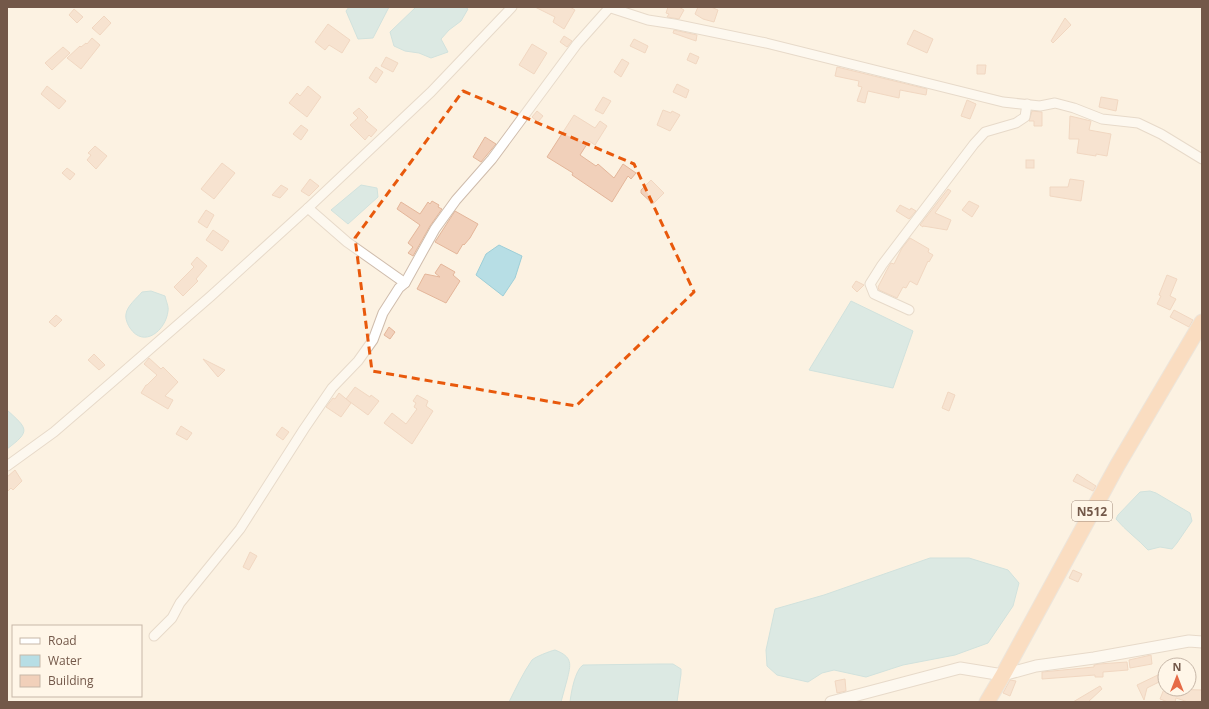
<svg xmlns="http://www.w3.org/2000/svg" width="1209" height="709" font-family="'Open Sans',sans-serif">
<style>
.water{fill:#b7dee5;stroke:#9dced7}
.building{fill:#f1d0ba;stroke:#e4b69a}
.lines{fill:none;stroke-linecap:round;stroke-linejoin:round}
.minor-casing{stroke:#cfbcac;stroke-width:11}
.tertiary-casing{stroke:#cfbcac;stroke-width:13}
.trunk-casing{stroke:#dbd4d0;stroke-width:17}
.minor{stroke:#fff;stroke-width:9}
.tertiary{stroke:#fff;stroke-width:11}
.trunk{stroke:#f8c49a;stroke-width:15}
.marked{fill:none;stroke:#e8590c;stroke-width:3;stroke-dasharray:8 5;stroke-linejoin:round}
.labels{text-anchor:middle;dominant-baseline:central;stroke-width:3;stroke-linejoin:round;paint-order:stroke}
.shield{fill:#fff6e8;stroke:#9d8779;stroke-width:1}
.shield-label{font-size:12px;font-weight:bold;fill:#735849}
</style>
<rect width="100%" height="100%" fill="#fcf2e2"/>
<g class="water">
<path d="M349 7H389L373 38 358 39 346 11Z"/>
<path d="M416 7H465L468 9 461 21 449 30 441 39 448 52 431 58 419 53 405 51 394 46 390 32Z"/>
<path d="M361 185 377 188 378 197 348 224 331 210Z"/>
<path d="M499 245 522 256 515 278 503 296 476 275 486 254Z"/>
<path d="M151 291 165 296C166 301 169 307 168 311 166 330 144 349 130 328 128 325 125 319 126 314 127 306 137 298 142 292Z"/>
<path d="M851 301 913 331 893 388 809 370Z"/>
<path d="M7 410C28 429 31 431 7 449Z"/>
<path d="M1150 491 1156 493 1190 513 1192 521 1177 543 1172 549 1160 547 1148 550C1138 539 1126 531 1116 519L1118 515 1140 492Z"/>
<path d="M930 558H969L1008 570 1019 583 1013 606 988 643 955 655 903 665 866 677 834 670 822 673 808 682 777 675 767 666 766 650 775 609 824 595Z"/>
<path d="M555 650C573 657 571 664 567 680 565 687 563 695 561 702H509C516 688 523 673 532 660 535 657 550 651 555 650Z"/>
<path d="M660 664H673L681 669V674L677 702H570C571 693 575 670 583 665Z"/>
</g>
<g class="building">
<path d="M535 7H570L575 10 564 29 553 22 555 17Z"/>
<path d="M668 7H679L684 10 679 19 667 17 669 14 666 13Z"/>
<path d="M698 7H711L718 10 714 22 703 19 695 14Z"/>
<path d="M74 9 83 17 77 23 69 15Z"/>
<path d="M104 16 111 23 100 35 92 28Z"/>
<path d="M1065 18 1071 25 1053 43 1051 41Z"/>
<path d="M328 24 350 40 342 53 329 45 325 50 315 42Z"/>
<path d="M674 30 697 35 696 41 673 33Z"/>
<path d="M914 30 933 39 927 53 907 44Z"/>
<path d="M564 36 572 41 567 47 560 42Z"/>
<path d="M92 38 100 45 81 69 67 58 80 46 81 47 86 43 87 44Z"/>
<path d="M634 39 648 46 645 53 630 46Z"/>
<path d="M532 44 547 53 534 74 519 65Z"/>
<path d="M63 47 70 53 52 70 45 63Z"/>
<path d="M690 53 699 57 696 64 687 60Z"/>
<path d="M386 57 398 63 393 72 381 66Z"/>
<path d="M622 59 629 63 621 77 614 72Z"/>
<path d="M977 65H986L985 74H977Z"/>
<path d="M376 67 383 72 376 83 369 78Z"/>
<path d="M837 67 927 89 926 95 900 90 899 98 868 91 865 103 857 101 862 87 858 86 859 81 835 76Z"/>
<path d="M677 84 689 90 686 98 673 92Z"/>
<path d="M47 86 66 101 59 109 41 94Z"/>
<path d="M308 86 321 97 307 117 289 103 297 93 300 96Z"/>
<path d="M603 97 611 101 603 114 595 110Z"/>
<path d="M1101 97 1118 100 1116 111 1099 107Z"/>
<path d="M967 100 976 104 970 119 961 116Z"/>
<path d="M359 108 368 117 365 120 377 130 371 137 369 135 365 140 350 125 358 118 353 113Z"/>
<path d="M663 110 671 113 672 111 680 115 670 131 657 125Z"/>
<path d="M537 111 543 116 538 122 532 117Z"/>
<path d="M1032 111 1042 112V126H1034V121H1029Z"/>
<path d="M574 115 595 128 600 121 607 126 595 145 589 141 580 155 596 166 598 164 614 178 623 164 636 173 631 179 628 176 612 202 572 175 573 173 547 157Z"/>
<path d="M1070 116 1091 121 1089 130 1111 134 1107 156 1096 154V156L1077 153 1079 139H1069Z"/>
<path d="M301 125 308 130 301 140 293 134Z"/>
<path d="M485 137 496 144 481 162 473 157Z"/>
<path d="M95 146 107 156 96 169 87 160 91 155 88 153Z"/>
<rect x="1026" y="160" width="8" height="8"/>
<path d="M222 163 235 173 214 199 201 189Z"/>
<path d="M67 168 75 174 70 180 62 173Z"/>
<path d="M310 179 319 186 309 196 301 191Z"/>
<path d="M1070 179 1084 181 1081 201 1050 196V187H1068Z"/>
<path d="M651 180 664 193 653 204 641 193V190Z"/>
<path d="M281 185 288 189 280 198 272 195Z"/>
<path d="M948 189 951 191 935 213 951 220 947 230 923 226V227L920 225Z"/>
<path d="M432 201 439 205 438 207 442 209 430 226 413 256 408 253 413 247 408 243 420 225 397 209 401 202 420 214 428 202 430 204Z"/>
<path d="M969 201 979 206 972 217 962 210Z"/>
<path d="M900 205 910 210 911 208 916 211 909 219 896 211Z"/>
<path d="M206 210 214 215 207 228 198 222Z"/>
<path d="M455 211 478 224 470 238 464 245 463 244 457 254 435 242Z"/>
<path d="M213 230 229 241 222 251 206 240Z"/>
<path d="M910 238 929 249 928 252 933 255 929 262 928 261 917 285 910 281 906 288 903 287 897 298 879 290 878 287 889 266 891 263 894 264 902 248Z"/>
<path d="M197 257 207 266 196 279 198 281 183 296 174 287 194 267 191 264Z"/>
<path d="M441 264 455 272 453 275 460 281 446 303 417 289 425 274 440 277 435 273Z"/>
<path d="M1167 275 1177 279 1170 296 1176 299 1170 310 1157 304 1161 296 1159 295Z"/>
<path d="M856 281 864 285 857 292 852 287Z"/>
<path d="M1174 310 1193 320 1189 327 1170 317Z"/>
<path d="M56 315 62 320 55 327 49 322Z"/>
<path d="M389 327 395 332 390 339 384 335Z"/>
<path d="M94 354 105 365 99 370 88 360Z"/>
<path d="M149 358 161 369 163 367 178 382 165 396 173 400 168 409 141 393 146 385H147L157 375 144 364Z"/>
<path d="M203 359 225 370 218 377Z"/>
<path d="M355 387 370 397 371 395 379 401 368 415 346 399Z"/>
<path d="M948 392 955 395 949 411 942 408Z"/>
<path d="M339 393 351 403 341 417 326 407 333 398 335 399Z"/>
<path d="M417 395 428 401 426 406 433 411 412 444 384 423 392 413 406 424 417 409 414 407 416 403 413 401Z"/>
<path d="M181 426 192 433 187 440 176 434Z"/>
<path d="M282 427 289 432 283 440 276 435Z"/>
<path d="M15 470 22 481 13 490 11 488 7 492V477Z"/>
<path d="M1077 474 1096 486 1093 491 1073 481Z"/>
<path d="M250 552 257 556 249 570 243 567Z"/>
<path d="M1073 570 1082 574 1078 582 1069 578Z"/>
<path d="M1151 655 1152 664 1130 668 1129 660Z"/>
<path d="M1127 662 1128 670 1103 672V677H1095V675L1042 679V672L1094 667V665L1099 664Z"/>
<path d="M1160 674 1163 680 1147 688 1144 700 1137 685Z"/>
<path d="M845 679 846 691 837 693 835 681Z"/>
<path d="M1010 680 1016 681 1010 696 1003 693Z"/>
<path d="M1100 686 1102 689 1088 702H1073Z"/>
<path d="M1164 689 1202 690V701L1188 702 1176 698 1175 702H1168L1160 699Z"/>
</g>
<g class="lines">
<g class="minor-casing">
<g id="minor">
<path d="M608 7 648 20 674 24 766 43 1003 102 1040 106 1055 103 1074 108 1102 119 1138 123 1161 134 1202 159"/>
<path d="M308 208 347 242 405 283"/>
<path d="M909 310 874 294 870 284 882 265 974 144 985 132 1016 123 1025 117 1027 104"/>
<path d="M7 466 54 432 112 382 211 296 308 208 431 92 512 7"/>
<path d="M154 636 172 618 180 603 240 529 304 429 332 388 358 361 373 340 383 313 399 288 405 283 435 229 456 200 492 159 577 44 610 7"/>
</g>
</g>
<g class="tertiary-casing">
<path id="tertiary" d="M831 702 960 668 1003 675 1036 666 1094 658 1189 641 1202 642"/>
</g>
<g class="trunk-casing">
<path id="trunk" d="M987 702 1003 675 1117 466 1202 322"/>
</g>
<use href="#minor" class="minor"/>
<use href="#tertiary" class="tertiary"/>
<use href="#trunk" class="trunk"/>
</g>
<path d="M0 0H1209V709H0ZM463 91 634 164 694 292 576 406 372 371 355 238Z" fill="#fcf2e2" fill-opacity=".55" fill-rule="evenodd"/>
<path class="marked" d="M463 91 634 164 694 292 576 406 372 371 355 238Z"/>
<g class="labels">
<rect class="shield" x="1072" y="501" width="40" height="20" rx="3"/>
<g class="shield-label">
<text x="1092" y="511">N512</text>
</g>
</g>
<rect width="1209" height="709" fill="none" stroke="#735849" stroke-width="16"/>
<rect x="12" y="625" width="130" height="72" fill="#fff6e8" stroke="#c7b7a8"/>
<rect x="20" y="638" width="20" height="6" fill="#ffffff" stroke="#c7b7a8"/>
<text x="48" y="645" font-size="12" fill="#735849">Road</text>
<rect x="20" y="655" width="20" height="12" fill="#b7dee5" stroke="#c7b7a8"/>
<text x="48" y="665" font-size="12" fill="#735849">Water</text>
<rect x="20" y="675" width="20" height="12" fill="#f1d0ba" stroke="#c7b7a8"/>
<text x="48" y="685" font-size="12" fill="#735849">Building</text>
<g transform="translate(1177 677)"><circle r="19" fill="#fff6e8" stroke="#c7b7a8"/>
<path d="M0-3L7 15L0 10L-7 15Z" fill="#e66b47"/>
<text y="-6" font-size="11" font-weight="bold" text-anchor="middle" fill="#735849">N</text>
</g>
</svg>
